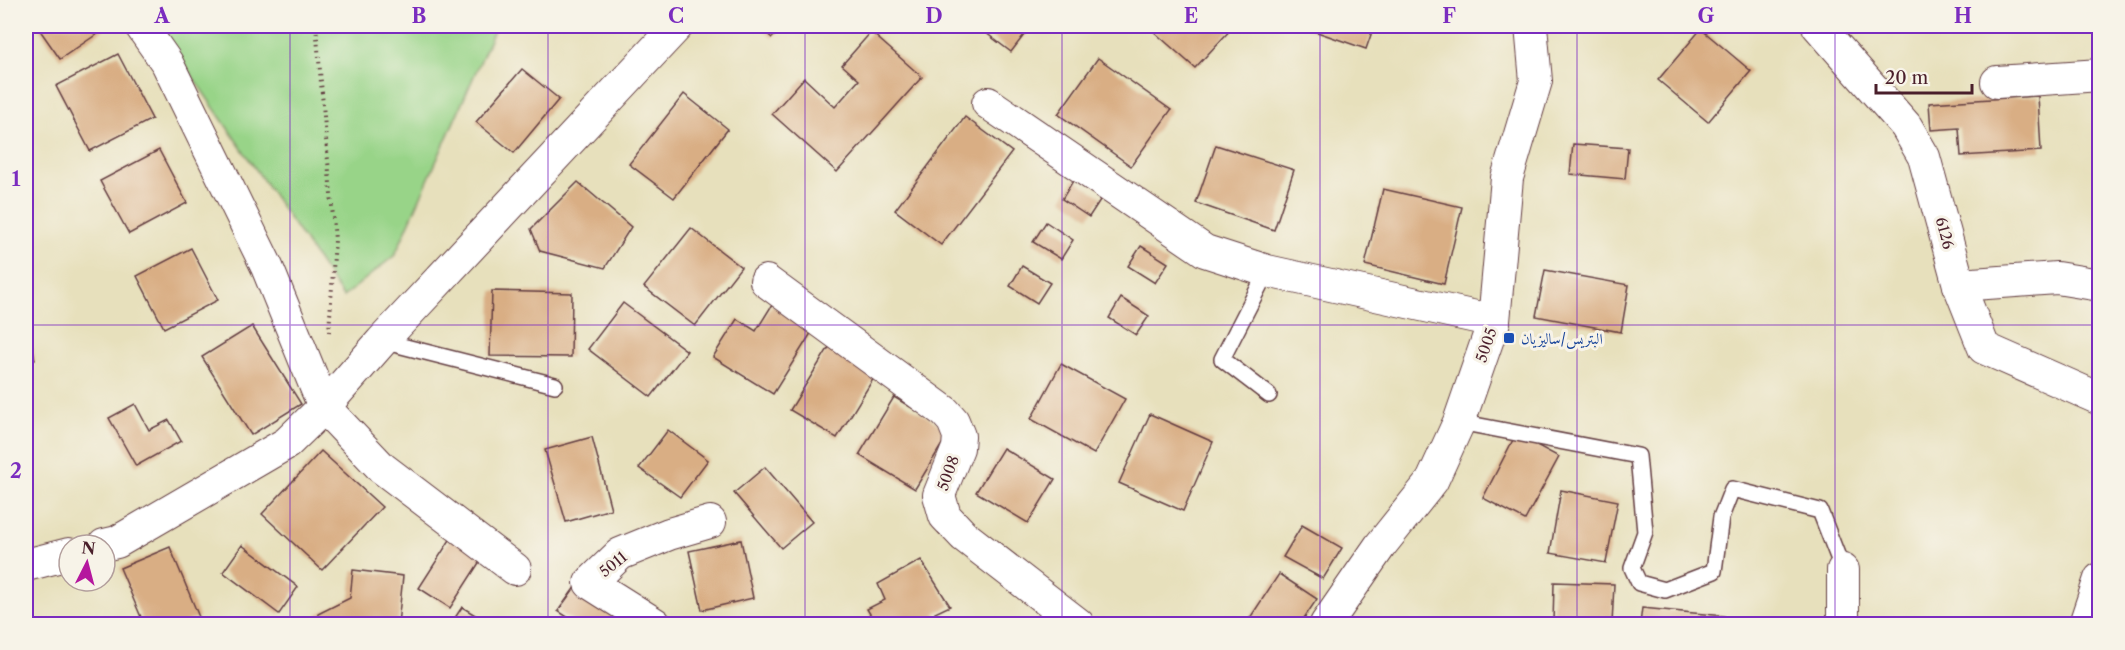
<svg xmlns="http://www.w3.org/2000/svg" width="2125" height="650" font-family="'Libre Caslon Text',Amiri,serif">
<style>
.green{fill:#98d488;stroke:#717a5a;stroke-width:1.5}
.building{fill:#d9ae84}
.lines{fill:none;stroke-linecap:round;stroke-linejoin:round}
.lane-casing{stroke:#623c41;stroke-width:18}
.street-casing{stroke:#623c41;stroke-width:34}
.path{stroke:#623c41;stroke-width:4;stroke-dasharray:1.5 4.5;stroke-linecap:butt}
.lane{stroke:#fff;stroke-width:15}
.street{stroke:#fff;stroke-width:32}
.grid{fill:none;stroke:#7b2cbf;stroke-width:1.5;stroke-opacity:0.55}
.transit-dot{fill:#1a4fb4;stroke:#f7f3e8;stroke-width:2}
.labels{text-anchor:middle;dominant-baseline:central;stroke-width:6;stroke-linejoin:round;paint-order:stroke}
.street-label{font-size:15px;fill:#4a1f2b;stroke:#f7f3e8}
.transit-label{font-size:15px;fill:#164399;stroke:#f7f3e8;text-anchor:start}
.neatline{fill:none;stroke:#7b2cbf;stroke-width:2}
.grid-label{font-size:20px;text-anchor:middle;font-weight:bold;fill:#7b2cbf}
</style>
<rect width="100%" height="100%" fill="#f7f3e8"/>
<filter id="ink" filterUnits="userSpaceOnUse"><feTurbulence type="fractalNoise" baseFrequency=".0167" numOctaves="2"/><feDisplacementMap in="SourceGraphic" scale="12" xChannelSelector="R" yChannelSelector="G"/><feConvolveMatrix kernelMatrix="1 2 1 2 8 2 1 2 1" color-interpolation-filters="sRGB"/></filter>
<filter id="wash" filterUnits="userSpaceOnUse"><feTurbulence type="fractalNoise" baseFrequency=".008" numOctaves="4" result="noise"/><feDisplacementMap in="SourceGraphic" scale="24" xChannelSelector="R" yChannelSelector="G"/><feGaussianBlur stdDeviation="1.35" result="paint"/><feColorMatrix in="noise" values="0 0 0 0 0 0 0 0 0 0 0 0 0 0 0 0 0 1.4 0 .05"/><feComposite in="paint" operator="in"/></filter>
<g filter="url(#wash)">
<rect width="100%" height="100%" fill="#e7e0bc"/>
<path class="green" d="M158 26H496L395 255 343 297Z"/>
<g id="blocks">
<g class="building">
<path d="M37 26H104L106 28 60 59Z"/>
<path d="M759 26H784L772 38Z"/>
<path d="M977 26H1031L1011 52Z"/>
<path d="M1155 26H1234L1195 68 1152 30Z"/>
<path d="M1300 26H1374L1366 49Z"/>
<path d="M1701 29 1751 71 1708 122 1658 80Z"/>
<path d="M871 32 922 77 837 172 772 114 804 78 835 107 859 80 842 65Z"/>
<path d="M118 54 152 119 90 151 56 86Z"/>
<path d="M1098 58 1171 110 1131 166 1058 114Z"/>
<path d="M522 69 559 99 514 153 476 122Z"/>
<path d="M684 94 728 129 674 198 629 164Z"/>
<path d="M2038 96 2041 151 1961 156 1959 128 1931 130 1929 103Z"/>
<path d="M965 117 1012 152 941 245 895 210Z"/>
<path d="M1573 144 1628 148 1625 179 1570 174Z"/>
<path d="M1216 145 1294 170 1274 230 1196 203Z"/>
<path d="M159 150 187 203 129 234 100 181Z"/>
<path d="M1074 179 1102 197 1089 217 1062 199Z"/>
<path d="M578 182 631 227 605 268 540 251 531 229Z"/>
<path d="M1383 189 1462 207 1444 284 1365 265Z"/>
<path d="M1046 222 1073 240 1061 259 1033 242Z"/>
<path d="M691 228 741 267 695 326 644 287Z"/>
<path d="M1141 246 1168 263 1155 283 1128 266Z"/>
<path d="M191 248 218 300 164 328 137 276Z"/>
<path d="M1022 266 1050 283 1037 303 1010 286Z"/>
<path d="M1545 270 1629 285 1621 332 1536 316Z"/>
<path d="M492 291 572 293 571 357 490 356Z"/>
<path d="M1121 298 1149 316 1136 335 1109 318Z"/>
<path d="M623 303 687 351 651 397 588 349Z"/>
<path d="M772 305 813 330 773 394 713 357 737 319 756 331Z"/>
<path d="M26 314 35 360 26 362Z"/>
<path d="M252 326 301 404 251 435 202 357Z"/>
<path d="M829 347 875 376 837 438 790 410Z"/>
<path d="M1061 364 1125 399 1094 454 1031 419Z"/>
<path d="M894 397 950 431 915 489 859 455Z"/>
<path d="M135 404 149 430 169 420 181 441 136 466 109 418Z"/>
<path d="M1150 414 1213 442 1183 511 1119 483Z"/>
<path d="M668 430 708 460 680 497 639 468Z"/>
<path d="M1516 434 1559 457 1525 520 1483 498Z"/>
<path d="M592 437 611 509 566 522 545 450Z"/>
<path d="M1003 448 1055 479 1028 523 976 492Z"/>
<path d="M321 451 382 507 322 570 262 514Z"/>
<path d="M765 467 812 522 781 548 734 493Z"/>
<path d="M1561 490 1618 501 1606 563 1550 553Z"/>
<path d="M1302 525 1342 548 1323 579 1283 557Z"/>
<path d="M453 535 484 555 450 608 419 588Z"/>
<path d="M741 540 753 598 702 610 689 551Z"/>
<path d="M242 545 298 587 279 614 223 572Z"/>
<path d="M170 547 199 617 181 624H144L120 568Z"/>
<path d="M921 560 950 606 935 613 941 624H876L867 609 885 600 878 584Z"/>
<path d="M353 570 403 576 398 624H317L318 614 350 598Z"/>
<path d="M1279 574 1317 599 1300 624H1246Z"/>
<path d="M1554 582 1614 584 1612 624H1553Z"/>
<path d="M578 583 638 624H578L558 611Z"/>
<path d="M462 607 490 624H451Z"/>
<path d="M1642 608 1724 616V624H1640Z"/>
</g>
</g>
</g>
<g filter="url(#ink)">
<use href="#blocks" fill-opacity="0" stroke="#623c41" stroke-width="1.5"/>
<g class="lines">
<g class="lane-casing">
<g id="lane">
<path d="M1267 271 1222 359 1269 395"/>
<path d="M382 341 555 385"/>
<path d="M1459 422 1638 456 1645 532 1632 568 1639 583 1665 590 1714 571 1721 517 1732 489 1820 511 1843 570"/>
</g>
</g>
<g class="street-casing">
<g id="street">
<path d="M141 26 167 63 267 267 324 407 382 468 515 569"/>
<path d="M1818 26 1906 126 1924 157 1959 285 1984 348 2100 399"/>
<path d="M1997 82 2100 75"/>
<path d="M988 103 1205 251 1267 271 1494 321"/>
<path d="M766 281 945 412 953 421 959 436 958 448 939 495 945 516 964 536 1078 624"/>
<path d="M1959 285 2057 278 2100 285"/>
<path d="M104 545 117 542 287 443 324 407 382 341 677 26"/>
<path d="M26 565 69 554"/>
<path d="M655 624 590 583 620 554 669 534 710 522"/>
<path d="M1326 624 1380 546 1432 481 1459 422 1494 321 1507 178 1536 81 1531 26"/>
<path d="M1843 624V570"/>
<path d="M2085 624 2100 579"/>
</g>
</g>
<path class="path" d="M316 26 335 240 329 332"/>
<use href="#lane" class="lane"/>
<use href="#street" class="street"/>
</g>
</g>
<path class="grid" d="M290 26V624M548 26V624M805 26V624M1062 26V624M1320 26V624M1577 26V624M1835 26V624M26 325H2100"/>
<rect class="transit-dot" x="1503" y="332" width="12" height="12" rx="3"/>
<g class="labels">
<g class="street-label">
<text transform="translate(1945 233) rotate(75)">6126</text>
<text transform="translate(1486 345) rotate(-71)">5005</text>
<text transform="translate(948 473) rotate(-70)">5008</text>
<text transform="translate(613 564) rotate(-39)">5011</text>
</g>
<g class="transit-label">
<text x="1521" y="338">البتريس/ساليزيان</text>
</g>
</g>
<rect width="2125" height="650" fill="none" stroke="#f7f3e8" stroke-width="66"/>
<g transform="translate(87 563) rotate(6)"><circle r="28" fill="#f7f3e8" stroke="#b29e9c" stroke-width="1.5"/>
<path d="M0-4.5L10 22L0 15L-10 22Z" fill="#b5179e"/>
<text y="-9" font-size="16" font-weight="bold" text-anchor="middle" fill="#4a1f2b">N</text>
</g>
<path d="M1876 84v9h96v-9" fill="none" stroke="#4a1f2b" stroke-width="3"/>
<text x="1885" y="84" font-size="18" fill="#4a1f2b" stroke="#f7f3e8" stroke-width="4.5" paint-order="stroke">20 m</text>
<rect x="33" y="33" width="2059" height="584" class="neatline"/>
<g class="grid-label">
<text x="162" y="23">A</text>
<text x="419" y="23">B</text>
<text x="676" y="23">C</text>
<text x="934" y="23">D</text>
<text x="1191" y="23">E</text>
<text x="1449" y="23">F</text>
<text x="1706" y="23">G</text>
<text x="1963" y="23">H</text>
<text x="16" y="186">1</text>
<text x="16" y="478">2</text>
</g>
</svg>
